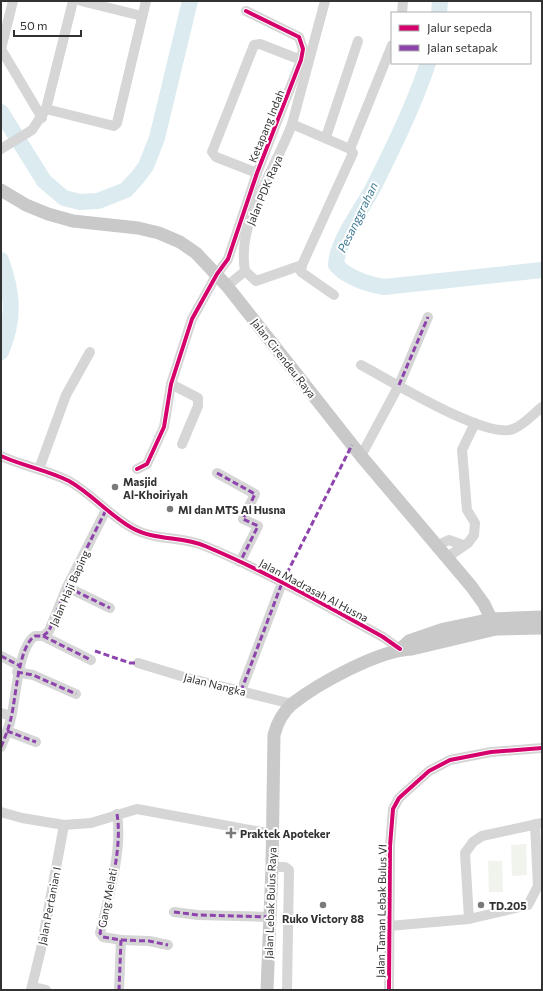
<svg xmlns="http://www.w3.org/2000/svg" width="543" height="991" font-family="Commissioner,sans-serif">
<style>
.green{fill:#f1f4ed}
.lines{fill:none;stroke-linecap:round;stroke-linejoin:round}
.river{stroke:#dbebf0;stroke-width:16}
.minor{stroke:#d6d6d6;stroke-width:10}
.major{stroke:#c9c9c9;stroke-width:13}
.quiet{stroke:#8e44ad;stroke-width:3;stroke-dasharray:6 3;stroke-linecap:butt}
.cycleway-casing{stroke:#fff;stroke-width:6}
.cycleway{stroke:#d6006c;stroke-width:4}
.poi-dot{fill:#7a7a7a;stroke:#fff;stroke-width:1.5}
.labels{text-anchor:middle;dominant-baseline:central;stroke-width:4;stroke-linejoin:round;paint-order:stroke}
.street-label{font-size:11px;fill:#323232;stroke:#fff}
.poi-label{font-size:11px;font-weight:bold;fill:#323232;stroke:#fff;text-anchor:start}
.water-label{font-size:12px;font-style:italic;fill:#417d93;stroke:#fff}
</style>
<rect width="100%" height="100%" fill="#fff"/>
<g class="green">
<path d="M526 844 527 875 512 876 511 845Z"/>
<path d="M488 861H502L503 892H489Z"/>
</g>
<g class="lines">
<g class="river">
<path d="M439 13 440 1"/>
<path d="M428 63C414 105 394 146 374 186 363 208 337 240 336 265 348 278 367 284 384 287L542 270"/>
<path d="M1 112 44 181 64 198 80 202 98 201 126 190 137 178 146 166 157 138 190 1"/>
<path d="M1 260C13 293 15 319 1 352"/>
</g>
<g class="minor">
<path d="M81 1 142 16"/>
<path d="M402 13 403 1"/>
<path d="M1 49 42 118"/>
<path d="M1 49 13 1"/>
<path d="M46 109 114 126 117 123 146 1"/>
<path d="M292 124 325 1"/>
<path d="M326 137 358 41"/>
<path d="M1 149 32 130 46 109 73 1"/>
<path d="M350 149 392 45"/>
<path d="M257 173 216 157 212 152 254 45 260 44 301 60"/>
<path d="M245 271 256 281 302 265"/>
<path d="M227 286 245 271C236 221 276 169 292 124L350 149 353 153 302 265 301 272 334 295"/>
<path d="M361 365C388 379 486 440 513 429 524 425 533 414 542 407"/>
<path d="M171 384 198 398V406L182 444"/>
<path d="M1 456C23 466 47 470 69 481 92 494 109 515 132 528 155 541 182 536 205 546 267 572 325 605 383 637L400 649"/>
<path d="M361 456 399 385 428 317"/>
<path d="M39 469 66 395 90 352"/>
<path d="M137 469 147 464 164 427 171 384 192 319 217 274 228 259 257 173 301 60 303 49 299 37 246 11"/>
<path d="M217 473 255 494 243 519 258 526 240 562"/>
<path d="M436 546 449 540 463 545"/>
<path d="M446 558 468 543 474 535 475 523 467 510 462 450 475 423"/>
<path d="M67 587 110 608"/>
<path d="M43 636 91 660"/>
<path d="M1 656 20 666"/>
<path d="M138 663 184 677 292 704"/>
<path d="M17 672 33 675 76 694"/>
<path d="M241 691 282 583"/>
<path d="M1 713 11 716"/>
<path d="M7 731 36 742"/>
<path d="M1 747C5 737 9 728 11 718 16 699 18 646 35 636H43L49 631 67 587 106 510"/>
<path d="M1 812 22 818 64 825 91 823 137 809 272 834"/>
<path d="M117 814C123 849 108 899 100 933L103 937 121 940 119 990"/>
<path d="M272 867H285L289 870 287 990"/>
<path d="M174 912 198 915 271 917"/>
<path d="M469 919 465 853 473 842 482 836 542 823"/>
<path d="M389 926 469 919 528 905 538 886 535 824"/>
<path d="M121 940 149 941 168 945"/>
<path d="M32 987 46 990"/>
<path d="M31 990 41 949 64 825"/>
<path d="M389 990 390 846 393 809 399 798 429 771 450 760 491 752 542 748"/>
</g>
<g class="major">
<path d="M1 190 26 205 48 214 73 221 138 228 159 233 180 242 196 253 227 286 361 456 471 586 484 604 496 629"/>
<path d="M400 649 409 641 444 629 492 619 542 617"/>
<path d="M267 990 272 867 274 735C277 723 283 712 292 704 319 683 379 650 412 649L496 629 542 628"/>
</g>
<g class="quiet">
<path d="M399 385 428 317"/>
<path d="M217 473 255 494 243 519 258 526 240 562"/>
<path d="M67 587 110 608"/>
<path d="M43 636 91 660"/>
<path d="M95 651 130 663H138"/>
<path d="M1 656 20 666"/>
<path d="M17 672 33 675 76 694"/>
<path d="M241 691 282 583 352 445"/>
<path d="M7 731 36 742"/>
<path d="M1 747C5 737 9 728 11 718 16 699 18 646 35 636H43L49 631 67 587 106 510"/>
<path d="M117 814C123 849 108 899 100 933L103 937 121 940 119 990"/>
<path d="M174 912 198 915 271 917"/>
<path d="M121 940 149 941 168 945"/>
</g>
<g class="cycleway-casing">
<g id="cycleway">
<path d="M1 456C23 466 47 470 69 481 92 494 109 515 132 528 155 541 182 536 205 546 267 572 325 605 383 637L400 649"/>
<path d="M137 469 147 464 164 427 171 384 192 319 217 274 228 259 257 173 301 60 303 49 299 37 246 11"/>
<path d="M389 990 390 846 393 809 399 798 429 771 450 760 491 752 542 748"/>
</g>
</g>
<use href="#cycleway" class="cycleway"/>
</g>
<g class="poi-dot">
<circle cx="115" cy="487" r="4"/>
<circle cx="170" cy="509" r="4"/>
<path d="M229 827h4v4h4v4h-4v4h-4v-4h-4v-4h4z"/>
<circle cx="323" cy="905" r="4"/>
<circle cx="481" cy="905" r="4"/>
</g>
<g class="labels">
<g class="street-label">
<text transform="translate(266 126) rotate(-68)">Ketapang Indah</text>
<text transform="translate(264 190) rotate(-67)">Jalan PDK Raya</text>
<text transform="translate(284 358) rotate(52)">Jalan Cirendeu Raya</text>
<text transform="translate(69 588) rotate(-66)">Jalan Haji Baping</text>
<text transform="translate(314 590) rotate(28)">Jalan Madrasah Al Husna</text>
<text transform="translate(215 684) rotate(14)">Jalan Nangka</text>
<text transform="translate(107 898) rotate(-79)">Gang Melati</text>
<text transform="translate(270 903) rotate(-88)">Jalan Lebak Bulus Raya</text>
<text transform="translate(49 906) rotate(-79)">Jalan Pertanian I</text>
<text transform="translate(381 911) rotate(-89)">Jalan Taman Lebak Bulus VI</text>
</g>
<g class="poi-label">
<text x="123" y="481">Masjid<tspan x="123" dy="13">Al-Khoiriyah</tspan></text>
<text x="178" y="509">MI dan MTS Al Husna</text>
<text x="240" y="833">Praktek Apoteker</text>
<text x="489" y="905">TD.205</text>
<text x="323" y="918" text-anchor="middle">Ruko Victory 88</text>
</g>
<g class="water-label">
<text transform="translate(357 217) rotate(-64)">Pesanggrahan</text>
</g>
</g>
<rect width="543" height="991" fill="none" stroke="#323232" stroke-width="4"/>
<rect x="391" y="12" width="140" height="52" fill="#ffffff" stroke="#adadad"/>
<rect x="399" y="25" width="20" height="6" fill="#d6006c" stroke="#adadad"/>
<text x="427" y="32" font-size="12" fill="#323232">Jalur sepeda</text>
<rect x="399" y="45" width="20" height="6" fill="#8e44ad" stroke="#adadad"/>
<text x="427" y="52" font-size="12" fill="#323232">Jalan setapak</text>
<path d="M14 30v6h67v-6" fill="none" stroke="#323232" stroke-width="2"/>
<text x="20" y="30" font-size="12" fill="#323232" stroke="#ffffff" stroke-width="3" paint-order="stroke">50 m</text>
</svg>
